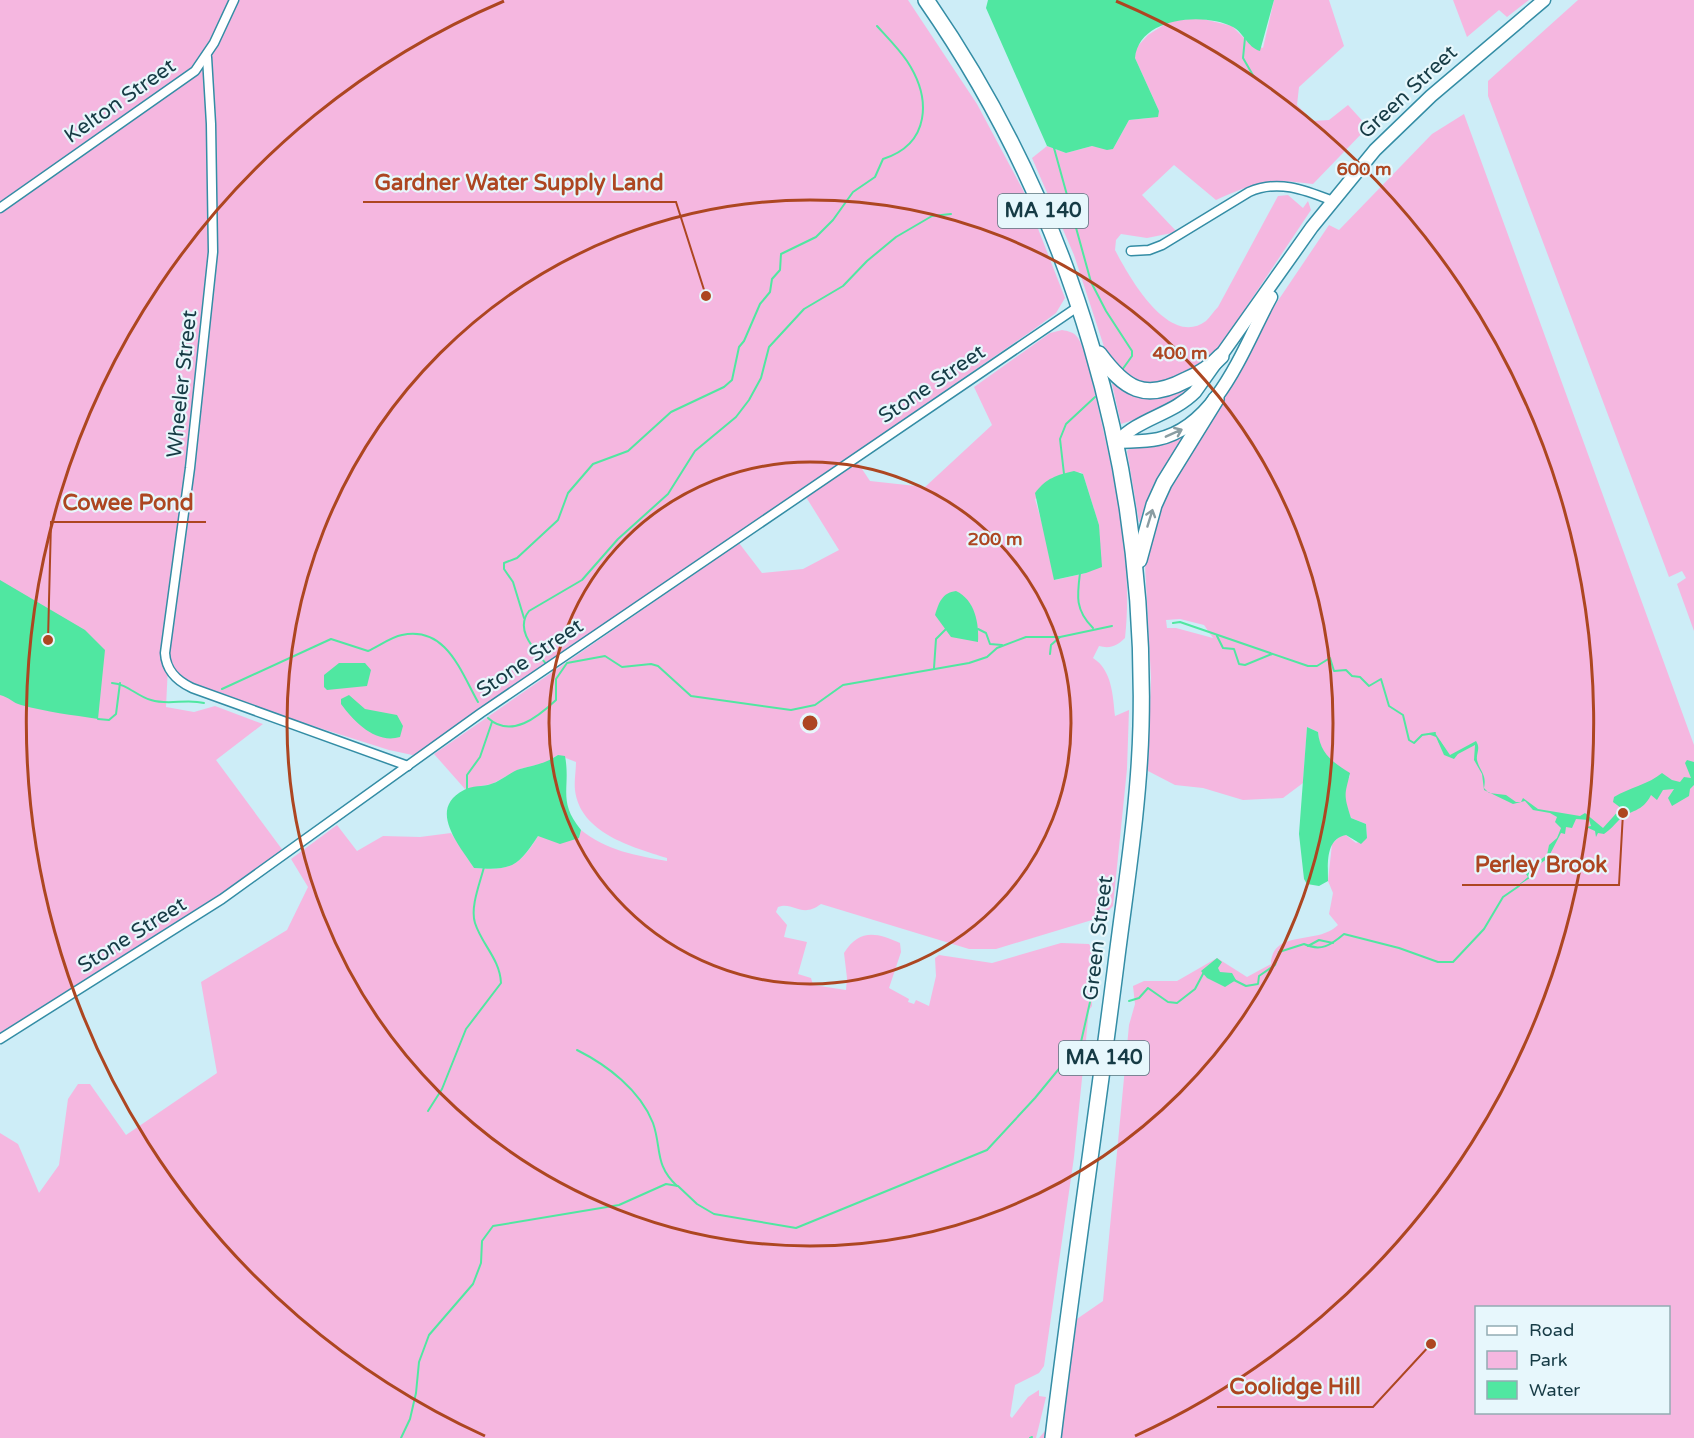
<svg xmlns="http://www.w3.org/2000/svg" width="1694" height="1438" font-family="'Varela Round',sans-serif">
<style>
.green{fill:#f5b7e0;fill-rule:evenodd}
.water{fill:#50e7a1}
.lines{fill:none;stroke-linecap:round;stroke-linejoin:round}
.stream{stroke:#50e7a1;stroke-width:2}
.street-casing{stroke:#348da5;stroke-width:11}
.secondary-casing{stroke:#348da5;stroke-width:15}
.highway-casing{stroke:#348da5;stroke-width:18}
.street{stroke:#fff;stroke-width:8}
.secondary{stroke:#fff;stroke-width:12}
.highway{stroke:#fff;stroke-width:15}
.oneway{stroke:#8a9da2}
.ring{fill:none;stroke:#ad4621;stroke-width:3}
.labels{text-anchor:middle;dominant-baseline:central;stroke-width:4.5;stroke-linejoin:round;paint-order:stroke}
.shield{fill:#e7f7fc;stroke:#55737c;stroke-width:1.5}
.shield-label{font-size:20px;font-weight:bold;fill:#163b45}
.street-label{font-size:21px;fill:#163b45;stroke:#e7f7fc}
.centre{fill:#ad4621;stroke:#e7f7fc;stroke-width:3}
.ring-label{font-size:18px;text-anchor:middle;font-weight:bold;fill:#ad4621;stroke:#e7f7fc;stroke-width:4.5;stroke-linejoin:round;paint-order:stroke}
.leader{fill:none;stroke:#ad4621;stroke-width:2}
.callout-dot{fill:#ad4621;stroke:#e7f7fc;stroke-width:2}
.callout-label{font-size:22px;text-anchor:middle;font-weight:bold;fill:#ad4621;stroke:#e7f7fc;stroke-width:4.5;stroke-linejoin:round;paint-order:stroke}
</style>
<rect width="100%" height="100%" fill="#cdedf7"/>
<g class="green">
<path d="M0 0H908L977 104 1023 190 1065 298 1056 313 1033 330 417 756 389 750 190 687 168 666 166 707 194 712 215 706 263 724 216 760 284 852 0 1043Z"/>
<path d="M1274 0H1329L1344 46 1299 87 1297 105 1313 121 1329 120 1348 105 1368 127 1313 184C1269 178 1257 182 1216 200L1174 165 1142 195 1177 232 1147 238 1121 234 1116 240 1115 250C1128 275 1169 349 1206 321 1210 317 1214 311 1218 307L1278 196 1288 195 1303 208 1308 201 1311 210 1219 348 1191 372 1159 384 1129 380 1109 362 1074 255 1032 158 1047 146 1066 153 1092 146 1113 149 1129 120 1149 118 1159 111 1135 58 1136 48 1148 35 1170 21 1199 18 1232 26 1247 41 1263 48Z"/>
<path d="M1453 0H1529L1507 17 1499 10 1467 37Z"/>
<path d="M1578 0H1694V631L1677 584 1686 578 1682 571 1669 577 1488 96V81Z"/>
<path d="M1464 114 1694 745V1438H1039L1045 1431 1058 1332 1103 1301 1129 1025 1135 1004 1133 986 1144 981H1177L1217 958 1247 977 1271 964C1273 928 1317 946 1338 925L1329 914 1333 893 1328 881 1332 844 1340 836 1346 835 1356 843 1367 838 1366 824 1351 818C1346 804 1340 789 1350 776 1347 770 1344 770 1338 767 1325 759 1319 746 1318 732L1307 727 1303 783 1283 798 1243 800 1203 788 1175 785 1148 771 1151 678 1145 565 1157 510 1269 314 1329 225 1339 230 1432 134ZM1180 619 1204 625 1213 638 1176 628H1167L1166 620ZM1476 1308H1668V1412H1476Z"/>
<path d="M1062 330C1068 331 1074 332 1078 338 1087 353 1091 377 1095 394 1113 472 1134 558 1125 638 1117 646 1110 649 1099 646L1093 658C1112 670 1113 696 1115 716L1129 710 1127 769 1113 906 1102 917 996 949H969L821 904C801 919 794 901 778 907L776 912 787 925 784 937 807 942 798 974 811 978 813 985 846 990 847 978 844 953C859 929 876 932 900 943L901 952 889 988 909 999 908 1002 914 1004 916 1000 929 1006 936 976 935 958 939 955 992 963 1061 943 1089 944 1092 949V1006L1089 1010 1074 1157 1044 1366 1039 1373 1015 1385 1010 1416 1012 1418 1028 1397 1039 1390V1396L1046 1397 1036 1438H0V1133L18 1144 39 1193 59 1165 68 1099 78 1084H90L126 1135 217 1073 201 982 287 930 308 887 291 859 337 825 357 851 383 836 420 837 451 833 474 868C509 871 520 866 538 836L579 838 581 830C605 850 637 856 667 861V858C632 847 580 833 575 790 574 781 576 771 576 762L558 755 548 762 520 769 492 784 465 789 434 754 739 543 762 573 803 569 839 550 806 497 858 463 870 481 925 487 992 425 974 387 1050 333ZM1080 472 1083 474 1099 525 1086 573 1055 580 1048 544 1035 499Z"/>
<path d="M1115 381 1122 387 1195 381 1194 389 1157 412 1121 424 1112 384Z"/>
<path d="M1187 432 1142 522H1139L1127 451 1130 448 1156 444Z"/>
</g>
<g class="water">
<path d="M988 0H1274L1260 51C1247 47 1244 33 1233 27 1204 12 1139 17 1135 58L1159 111 1158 117 1129 120 1113 149 1107 150 1092 146 1066 153 1047 146 986 8Z"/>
<path d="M1074 471 1083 474 1099 525 1102 567 1086 573 1054 580 1035 493C1046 478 1057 475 1074 471Z"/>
<path d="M0 580 85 630 105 650 98 719C72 715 47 712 21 705 13 703 9 697 0 695Z"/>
<path d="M956 591C975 600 979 623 978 642L951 637 935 615C939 602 942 593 956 591Z"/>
<path d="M339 663H365L371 670 367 686 327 690 324 687V675Z"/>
<path d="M349 695 365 709 397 715 403 726 400 737C376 744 355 723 341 704V699Z"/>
<path d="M1307 727 1318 732C1320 753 1332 762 1350 773 1345 795 1343 793 1351 818L1366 824 1367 838 1361 844 1346 835C1325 839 1328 864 1328 881L1319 886 1307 884 1304 879 1299 834Z"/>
<path d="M1435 733 1450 755 1476 741C1481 749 1476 752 1477 760 1480 772 1487 774 1484 788L1489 793 1506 795 1516 802H1521L1523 798 1538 809 1580 816 1585 813 1603 828 1621 808 1613 802 1614 797C1629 788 1649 784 1662 773L1672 780 1680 782 1684 777 1691 778 1685 763 1687 760 1694 762V785L1690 789 1689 796 1672 806 1668 798 1674 789 1663 790 1657 800 1651 795C1642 813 1631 809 1619 820 1614 825 1610 830 1604 834L1598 833 1596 837 1595 831 1586 827 1591 826 1589 820 1576 819 1572 828 1566 827 1565 834 1561 833 1548 858 1529 872 1530 878 1516 887 1528 877 1526 874 1529 868 1547 855 1549 845 1557 838 1561 828 1555 822 1557 817 1550 813 1533 810 1525 801 1513 804 1484 790 1482 774 1474 760 1475 745 1458 754 1454 759 1444 755 1436 737 1428 734Z"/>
<path d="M558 755 565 756C571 788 557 801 581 830L579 838 560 844 538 836C518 867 511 871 474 868 459 845 427 809 464 790 472 785 483 787 491 784 501 781 510 772 520 769 534 765 545 764 558 755Z"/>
<path d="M1217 958 1222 962 1218 968 1220 972 1232 973 1236 980 1225 987 1207 978 1201 971Z"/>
</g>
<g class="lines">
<g class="stream">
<path d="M1245 38 1243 58 1254 77"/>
<path d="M1054 148 1091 282 1106 311 1132 351V356L1122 370"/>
<path d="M1064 474 1060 439 1066 424 1095 397"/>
<path d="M1080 573C1077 596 1075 610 1093 628"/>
<path d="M524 618 513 582 504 569V563L517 558 558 520 568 493 593 464 628 451 671 412 724 387 732 380 739 347 744 341 760 304 770 292 772 279 780 270 781 254 816 237 833 220 853 192 875 177 883 159C930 144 932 99 907 61 899 49 887 37 877 26"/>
<path d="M1173 623 1180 622 1308 666H1317L1330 658 1334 671 1346 670 1352 676 1360 677 1369 686 1381 679 1389 706 1403 715 1409 740 1414 743 1422 735 1435 733"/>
<path d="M978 629 986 633 990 644 1002 645"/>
<path d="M1217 636 1223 648 1234 649 1239 664 1245 665 1272 654"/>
<path d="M1050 654 1051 645 1060 637"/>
<path d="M547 665C535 650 514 630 529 611L582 580 618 539 668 494 695 451 736 417 749 400 761 378 769 347 804 309 843 286 867 261 896 237 932 216 951 214"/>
<path d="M934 668 936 639 947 628"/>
<path d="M112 683C128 684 136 696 151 700 170 706 185 698 204 703"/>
<path d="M222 689 331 639 368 651C379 646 391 637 402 635 446 626 460 670 478 702"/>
<path d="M488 718C511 739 538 717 556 700V679L567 663 605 656 622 667 651 664 658 666 691 696 791 710 815 705 843 685 969 663 987 657 997 648 1026 637H1060L1112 626"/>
<path d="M98 719 109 720 116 714 120 683"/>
<path d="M1439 741 1447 754"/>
<path d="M467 791V775L480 757 492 722"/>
<path d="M1308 946 1319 940 1333 943"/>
<path d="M1234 980 1246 986 1258 984 1259 976 1275 965 1279 952 1304 944C1321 952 1331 945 1344 934L1399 948 1438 962H1453L1484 929 1503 897 1519 886"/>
<path d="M1129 1001 1139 998 1148 988 1168 1002 1177 1003 1195 989 1204 972"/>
<path d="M577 1050C607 1065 640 1090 653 1123 662 1149 654 1164 677 1186"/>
<path d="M428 1111 442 1089 466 1029 501 983C500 959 482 945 475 923 470 907 480 883 484 867"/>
<path d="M401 1438 410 1419 416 1393 419 1362 429 1335 473 1284 481 1263 482 1241 493 1226 619 1205 666 1184 678 1186 697 1204 714 1214 796 1228 987 1150 1035 1098 1081 1042 1090 1002"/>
<path d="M1030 1438 1032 1437"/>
</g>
<g class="street-casing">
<g id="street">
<path d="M207 57 211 124 213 252 190 468 165 653C166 671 177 681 192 688L408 766"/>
<path d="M0 208 195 71 214 43 234 0"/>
<path d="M1131 251 1149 250 1162 245 1249 192C1278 179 1305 190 1333 201"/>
<path d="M0 1039 222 899 481 713 1079 306"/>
</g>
</g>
<g class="secondary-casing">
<g id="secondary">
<path d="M1117 442C1139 418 1172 415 1195 392L1312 227 1375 150 1431 96 1544 0"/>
<path d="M1117 442C1130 441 1144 442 1158 439 1218 426 1244 346 1271 297"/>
</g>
</g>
<g class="highway-casing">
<g id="highway">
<path d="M926 0C1074 213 1147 467 1141 726 1139 806 1126 884 1116 964 1096 1122 1072 1280 1053 1438"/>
<path d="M1099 354C1125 389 1144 402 1186 380 1200 374 1211 367 1221 356"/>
<path d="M1139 560 1154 505 1164 483 1216 399"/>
</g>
</g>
<use href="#street" class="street"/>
<use href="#secondary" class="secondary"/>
<use href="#highway" class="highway"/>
</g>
<defs><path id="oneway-shaft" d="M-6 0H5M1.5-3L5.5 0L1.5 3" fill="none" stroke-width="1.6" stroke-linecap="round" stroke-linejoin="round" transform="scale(1.5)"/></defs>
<g class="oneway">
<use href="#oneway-shaft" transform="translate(1174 433) rotate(-24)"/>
<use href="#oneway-shaft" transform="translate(1150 518) rotate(-73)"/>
</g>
<g class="ring">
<circle cx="810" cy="723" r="261"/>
<circle cx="810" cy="723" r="523"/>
<path d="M485 1436A784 784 0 0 1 504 1M1116 1A784 784 0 0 1 1135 1436"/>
</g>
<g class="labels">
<g class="shield">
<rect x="998" y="194" width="90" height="34" rx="4.5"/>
<rect x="1059" y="1041" width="90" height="34" rx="4.5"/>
</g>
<g class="shield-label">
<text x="1043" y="211">MA 140</text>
<text x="1104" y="1058">MA 140</text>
</g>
<g class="street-label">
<text transform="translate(1408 92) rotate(-43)">Green Street</text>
<text transform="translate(120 101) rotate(-35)">Kelton Street</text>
<text transform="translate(182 384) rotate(-84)">Wheeler Street</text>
<text transform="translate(932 384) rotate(-34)">Stone Street</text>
<text transform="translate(530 658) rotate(-34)">Stone Street</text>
<text transform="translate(132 935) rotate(-32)">Stone Street</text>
<text transform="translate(1098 938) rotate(-83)">Green Street</text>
</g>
</g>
<circle cx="810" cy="723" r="9" class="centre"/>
<g class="ring-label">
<text x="1364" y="175">600 m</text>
<text x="1180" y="359">400 m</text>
<text x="995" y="545">200 m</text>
</g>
<path class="leader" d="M706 296L676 202H363M48 640L51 522H206M1623 813L1619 885H1462M1431 1344L1373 1407H1217"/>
<g class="callout-dot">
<circle cx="706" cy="296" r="6"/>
<circle cx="48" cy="640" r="6"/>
<circle cx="1623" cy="813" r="6"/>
<circle cx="1431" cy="1344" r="6"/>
</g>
<g class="callout-label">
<text x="519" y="190">Gardner Water Supply Land</text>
<text x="128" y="510">Cowee Pond</text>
<text x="1541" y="872">Perley Brook</text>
<text x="1295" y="1394">Coolidge Hill</text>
</g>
<rect x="1475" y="1306" width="195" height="108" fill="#e7f7fc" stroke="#93acb3" stroke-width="1.5"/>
<rect x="1487" y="1326" width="30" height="9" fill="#ffffff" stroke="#93acb3" stroke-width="1.5"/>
<text x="1529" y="1336" font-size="18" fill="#163b45">Road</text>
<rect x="1487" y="1351" width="30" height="18" fill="#f5b7e0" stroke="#93acb3" stroke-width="1.5"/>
<text x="1529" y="1366" font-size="18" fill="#163b45">Park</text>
<rect x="1487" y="1381" width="30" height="18" fill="#50e7a1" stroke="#93acb3" stroke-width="1.5"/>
<text x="1529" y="1396" font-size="18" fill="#163b45">Water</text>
</svg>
